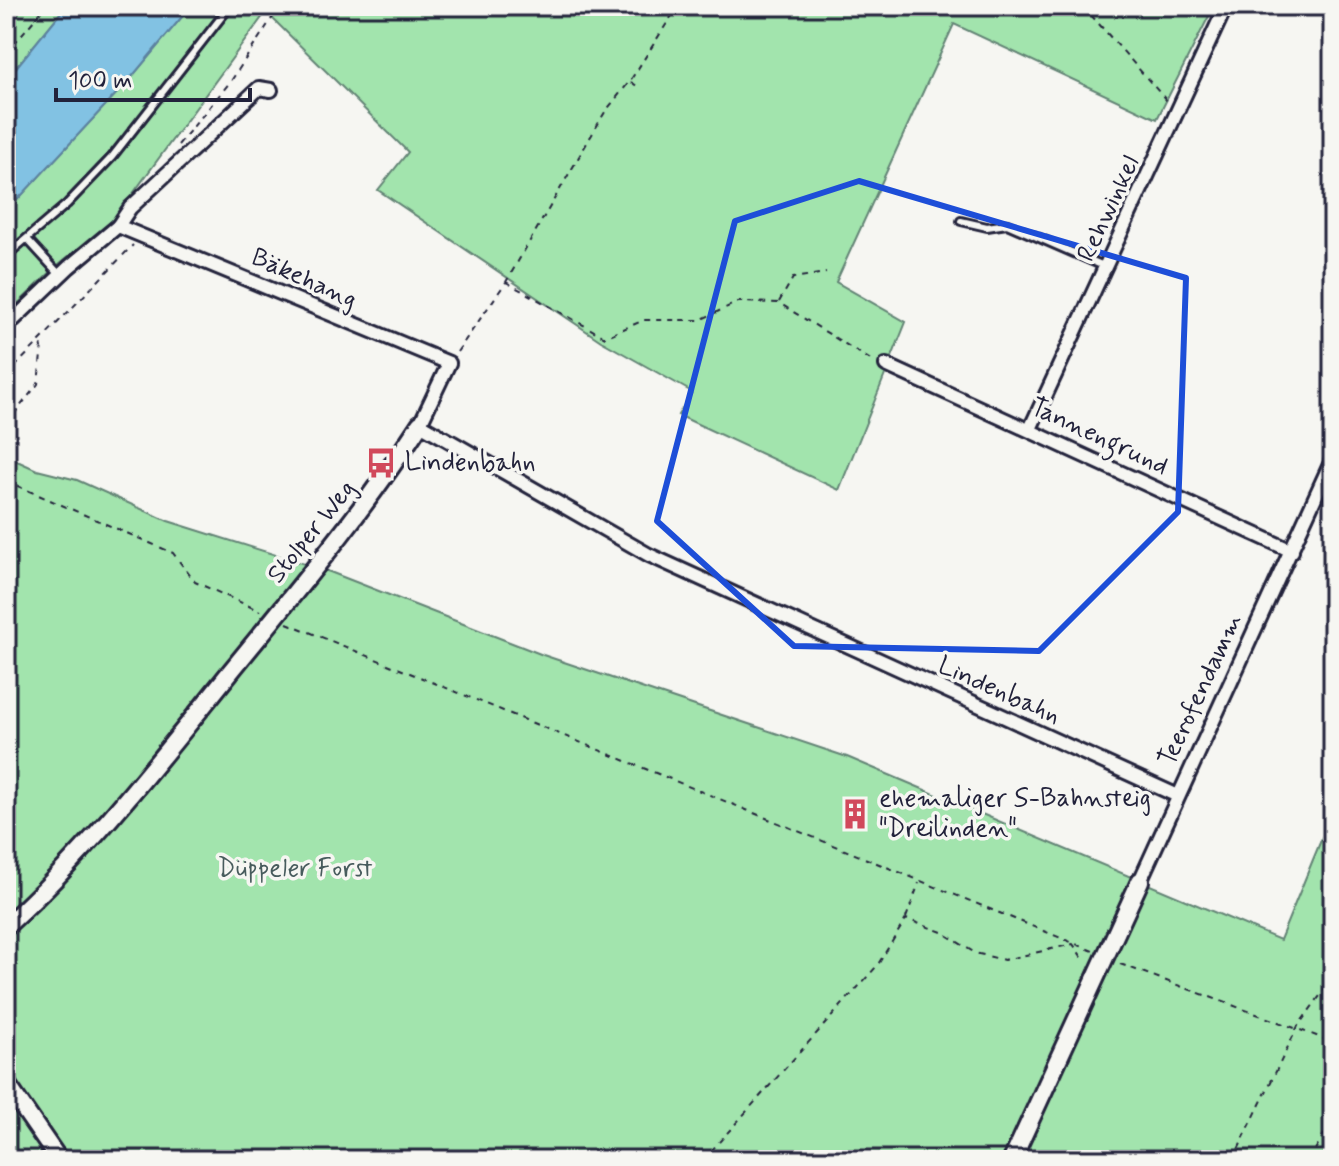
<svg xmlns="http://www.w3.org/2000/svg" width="1339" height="1166" font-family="Mynerve,sans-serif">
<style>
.green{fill:#a2e4ad;stroke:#628374;stroke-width:2}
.water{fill:#82c2e3;stroke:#5c82a0;stroke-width:2}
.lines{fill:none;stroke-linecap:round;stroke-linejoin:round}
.service-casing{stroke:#22223b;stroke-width:12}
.minor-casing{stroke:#22223b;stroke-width:18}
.tertiary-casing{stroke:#22223b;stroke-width:22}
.path{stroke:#22223b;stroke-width:2;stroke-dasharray:6 6;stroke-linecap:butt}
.service{stroke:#f6f6f2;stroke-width:6}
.minor{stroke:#f6f6f2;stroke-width:12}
.tertiary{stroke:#f6f6f2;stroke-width:16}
.marked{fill:none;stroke:#1d4ed8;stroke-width:6;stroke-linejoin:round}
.labels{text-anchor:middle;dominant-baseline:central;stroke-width:7;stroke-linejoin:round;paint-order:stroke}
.street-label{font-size:26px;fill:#22223b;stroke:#f6f6f2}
.poi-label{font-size:26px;fill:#22223b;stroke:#f6f6f2;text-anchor:start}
.park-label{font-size:26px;fill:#485c5d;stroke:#f6f6f2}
</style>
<rect width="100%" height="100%" fill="#f6f6f2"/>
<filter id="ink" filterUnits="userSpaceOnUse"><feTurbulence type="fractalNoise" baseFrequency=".0125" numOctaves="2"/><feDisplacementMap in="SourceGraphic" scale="16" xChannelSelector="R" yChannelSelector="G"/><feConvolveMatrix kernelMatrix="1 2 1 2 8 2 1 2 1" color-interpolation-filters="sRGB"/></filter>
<g filter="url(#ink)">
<g class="green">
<path d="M6 6H66L6 80Z"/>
<path d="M191 6H1214L1157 119 954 24 836 282 906 322 839 490 678 415 692 392 601 341 378 190 408 152 266 12 115 218 59 264 6 315V212L130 79Z"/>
<path d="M6 456 37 470 77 480 168 521 330 572 543 655 847 757 1280 940 1333 811V1160H6Z"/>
</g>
<path class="water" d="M66 6H191L130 79 6 212V80Z"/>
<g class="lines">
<g class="service-casing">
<g id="service">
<path d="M961 221 987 227 1007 224 1106 267"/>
<path d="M27 239 60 275"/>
<path d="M6 256 67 204 112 157 230 6"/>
</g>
</g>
<g class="minor-casing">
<g id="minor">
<path d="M118 226 449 363 420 424 649 555 1178 796"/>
<path d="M6 327 69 267 118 226 130 208 259 88 271 90"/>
<path d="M886 365 1292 551"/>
<path d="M1030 429 1226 6"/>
<path d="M1140 881 1333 458"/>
</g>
</g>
<g class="tertiary-casing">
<g id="tertiary">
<path d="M6 926C90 850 160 759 231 671 297 590 363 512 420 424"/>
<path d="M6 1083 59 1160"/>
<path d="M1012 1160 1140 881"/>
</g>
</g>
<g class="path">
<path d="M1083 6 1167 101"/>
<path d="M6 53 46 6"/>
<path d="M631 82 640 88"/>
<path d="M178 145 231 81 280 6"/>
<path d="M506 282 605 337 644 320H700L738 302 779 303 874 362"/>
<path d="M779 302 793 278 826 273"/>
<path d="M457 352 506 282 605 112 630 81 678 6"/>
<path d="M6 376 133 245"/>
<path d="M6 424 38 384 42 345"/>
<path d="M6 481 173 553 195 582 260 611"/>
<path d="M287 623 1093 951"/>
<path d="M906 918 919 883"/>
<path d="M1120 964 1333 1042"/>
<path d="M703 1160 877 966 906 919 942 932 975 953 1004 960 1073 944 1085 962"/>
<path d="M1233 1160 1298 1026 1333 978"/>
<path d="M1309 1160 1333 1119"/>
</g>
<use href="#service" class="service"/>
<use href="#minor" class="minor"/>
<use href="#tertiary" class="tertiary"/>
</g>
</g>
<path class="marked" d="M859 181 1186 278 1178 512 1039 651 794 646 657 521 735 221Z"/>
<defs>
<g id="bus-bare" transform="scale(2.4)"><path d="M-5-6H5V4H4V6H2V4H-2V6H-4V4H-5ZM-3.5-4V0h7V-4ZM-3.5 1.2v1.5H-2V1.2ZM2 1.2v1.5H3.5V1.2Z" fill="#d1495b" stroke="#f6f6f2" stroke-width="2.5" paint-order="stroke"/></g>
<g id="building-bare" transform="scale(2.4)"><path d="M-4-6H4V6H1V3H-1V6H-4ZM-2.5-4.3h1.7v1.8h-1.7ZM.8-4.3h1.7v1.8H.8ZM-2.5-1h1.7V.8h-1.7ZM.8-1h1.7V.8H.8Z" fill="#d1495b" stroke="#f6f6f2" stroke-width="2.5" paint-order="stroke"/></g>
</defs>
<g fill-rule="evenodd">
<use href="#bus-bare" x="381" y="463"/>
<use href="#building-bare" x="855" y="814"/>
</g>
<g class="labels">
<g class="street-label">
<text transform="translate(1109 209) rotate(-65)">Rehwinkel</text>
<text transform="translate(304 279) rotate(24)">Bäkehang</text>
<text transform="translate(1099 437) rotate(25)">Tannengrund</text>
<text transform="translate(312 532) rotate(-51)">Stolper Weg</text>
<text transform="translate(1201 690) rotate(-65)">Teerofendamm</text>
<text transform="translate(999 691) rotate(24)">Lindenbahn</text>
</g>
<g class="poi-label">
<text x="405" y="463">Lindenbahn</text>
<text x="879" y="799">ehemaliger S-Bahnsteig<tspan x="879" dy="30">"Dreilinden"</tspan></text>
</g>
<g class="park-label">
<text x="295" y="869">Düppeler Forst</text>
</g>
</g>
<rect width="1339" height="1166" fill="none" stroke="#f6f6f2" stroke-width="32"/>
<rect x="16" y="16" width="1307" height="1134" fill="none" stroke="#22223b" stroke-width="3" filter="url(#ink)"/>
<path d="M56 88v12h194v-12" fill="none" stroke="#22223b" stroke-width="4"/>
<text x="68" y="88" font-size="24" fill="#22223b" stroke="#f6f6f2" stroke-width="6" paint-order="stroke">100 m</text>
</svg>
